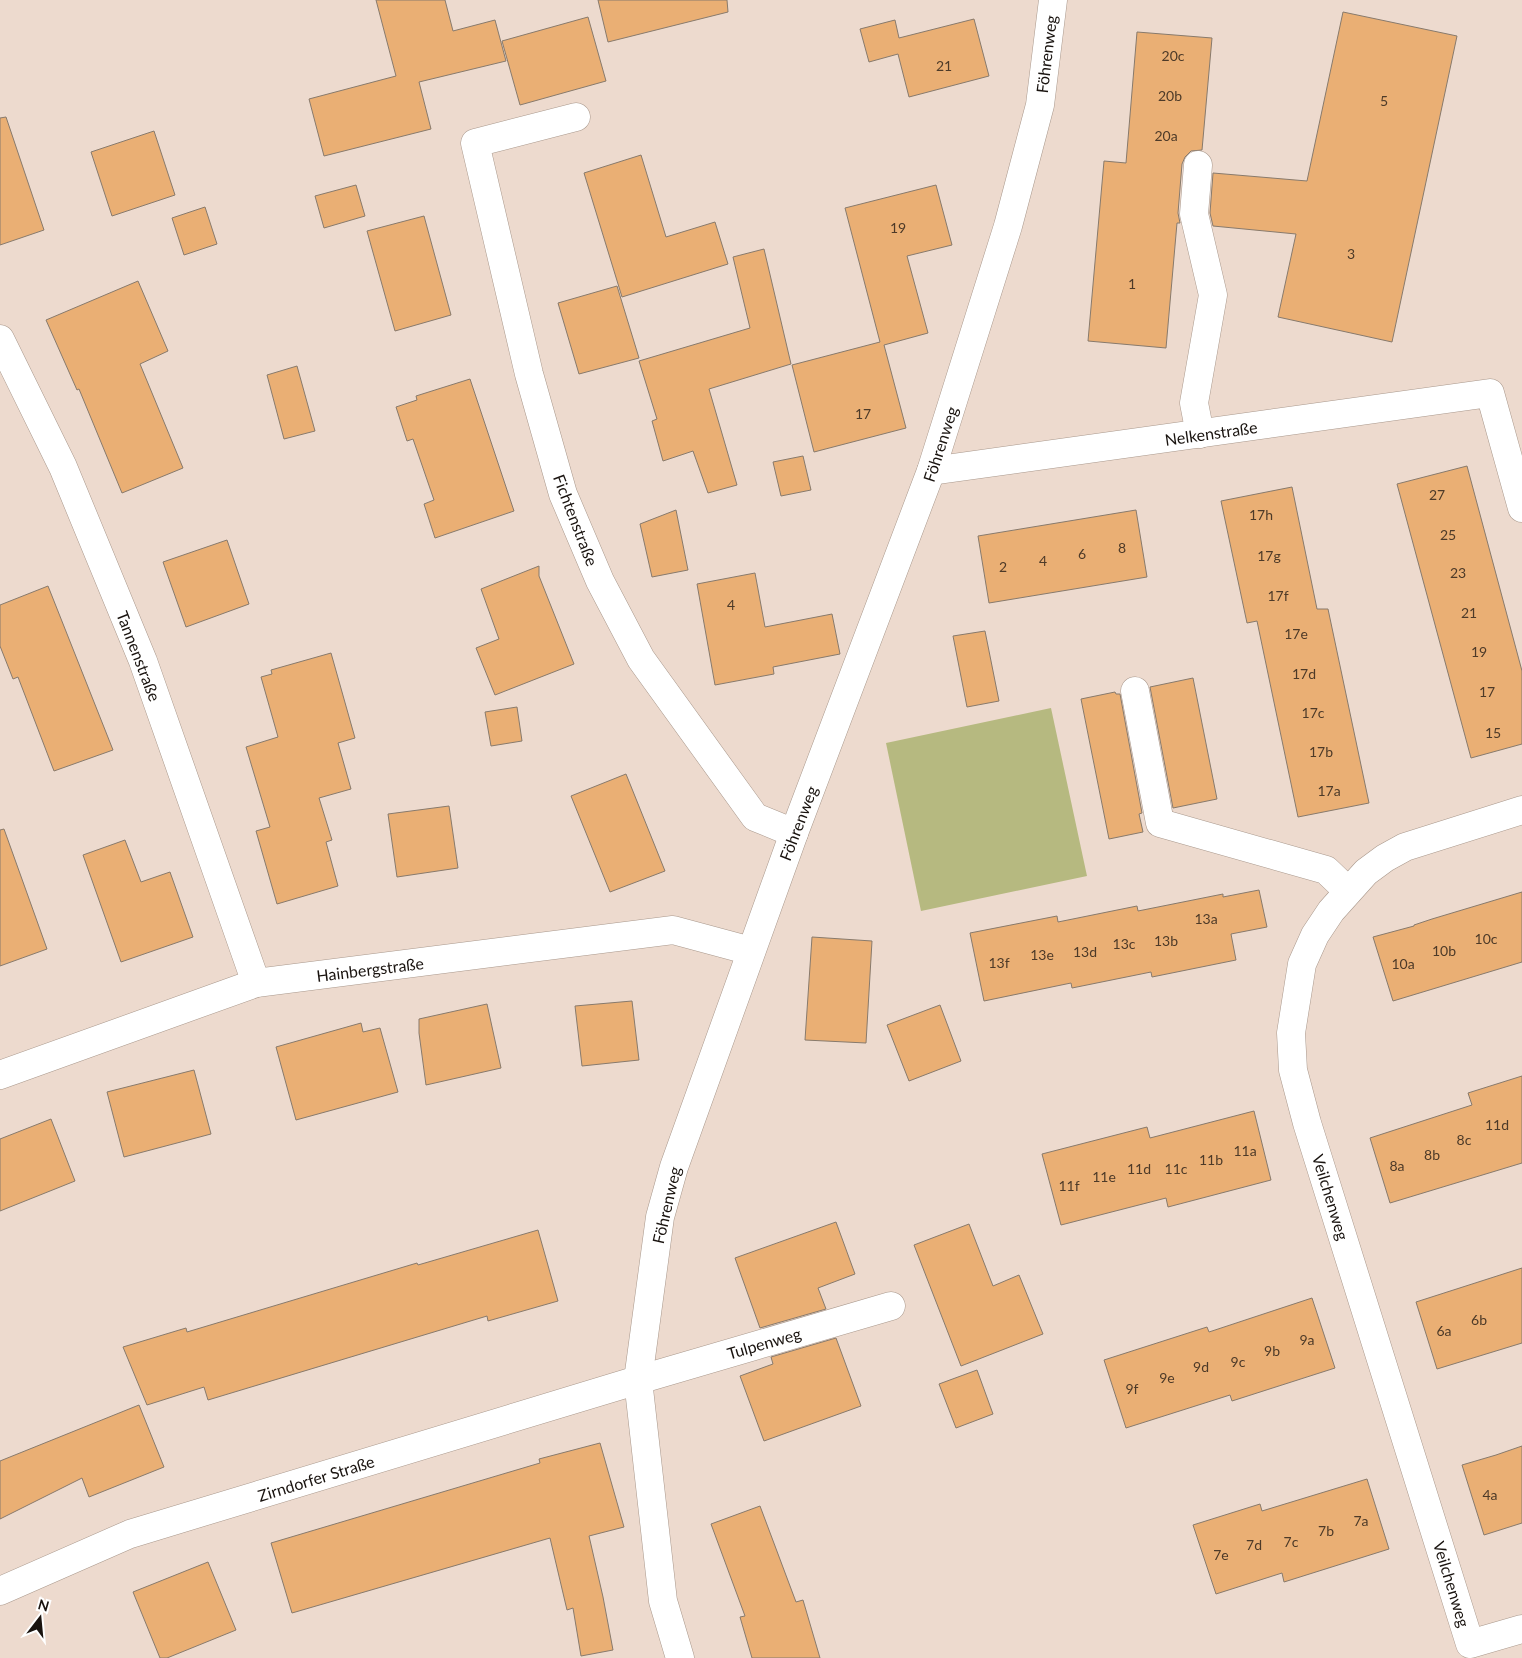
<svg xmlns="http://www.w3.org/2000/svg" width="1522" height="1658" font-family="Lato,sans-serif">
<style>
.green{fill:#b6b980}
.building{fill:#eaaf74;stroke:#887a6c}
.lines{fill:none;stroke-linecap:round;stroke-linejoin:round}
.minor-casing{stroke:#a9988c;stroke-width:29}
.minor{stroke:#fff;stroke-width:28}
.labels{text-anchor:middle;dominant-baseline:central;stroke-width:4;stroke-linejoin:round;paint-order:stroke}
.number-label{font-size:14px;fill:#4d3a28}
.street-label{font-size:16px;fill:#19130f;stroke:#fff}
</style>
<rect width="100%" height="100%" fill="#eddace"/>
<path class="green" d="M1051 708 1087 876 921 911 886 743Z"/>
<g class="building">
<path d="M376 0H445L453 31 495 20 506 61 419 82 431 129 324 156 309 99 396 76Z"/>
<path d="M598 0H727L728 12 608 42Z"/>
<path d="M1343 12 1457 36 1392 342 1278 317 1296 234 1213 226 1210 213 1213 173 1307 181Z"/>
<path d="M588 17 606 81 520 105 502 41Z"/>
<path d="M974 19 989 76 909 97 898 54 869 62 860 29 895 20 899 38Z"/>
<path d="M1137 32 1212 38 1202 150 1191 151 1185 157 1182 164 1178 213 1180 223H1177L1166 348 1088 341 1104 161 1126 163Z"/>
<path d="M6 117 44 230 0 245V118Z"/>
<path d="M154 131 175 195 112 216 91 152Z"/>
<path d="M641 155 666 237 715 222 728 264 622 297 584 173Z"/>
<path d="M356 185 365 216 324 228 315 196Z"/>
<path d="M936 185 952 245 907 256 928 333 884 345 906 428 814 452 792 365 880 342 845 208Z"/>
<path d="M205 207 217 244 184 255 172 218Z"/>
<path d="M424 216 451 315 395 331 367 231Z"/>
<path d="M764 249 791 364 709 389 737 485 708 493 693 451 663 461 652 421 657 419 639 361 750 328 733 257Z"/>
<path d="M138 281 168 351 140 364 183 468 122 493 79 389 77 390 46 320Z"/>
<path d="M617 286 639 358 579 374 558 303Z"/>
<path d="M297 366 315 431 284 439 267 375Z"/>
<path d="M470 379 514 511 435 538 424 504 434 500 413 439 407 441 396 407 417 400 416 396Z"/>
<path d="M803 456 811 490 781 496 773 462Z"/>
<path d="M1467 466 1522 671V744L1471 758 1397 484Z"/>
<path d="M1292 487 1317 609H1328L1369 803 1298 817 1257 621 1247 623 1221 501Z"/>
<path d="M676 510 688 570 652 577 640 524Z"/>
<path d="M1136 510 1147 577 989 603 978 536Z"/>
<path d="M227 540 249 604 186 627 163 562Z"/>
<path d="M539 566V576L574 664 495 695 476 648 499 639 481 589Z"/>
<path d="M755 573 765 627 832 614 840 654 773 667 774 674 715 685 697 584Z"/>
<path d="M48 586 113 750 54 771 18 677 13 679 0 646V605Z"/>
<path d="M985 631 999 701 967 707 953 636Z"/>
<path d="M331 653 355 738 338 743 351 789 319 798 332 840 326 842 338 886 277 904 256 831 270 827 246 747 278 737 261 677 272 674 271 670Z"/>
<path d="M1193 678 1217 799 1173 808 1150 687Z"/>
<path d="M1115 692 1116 694H1120L1142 813 1139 814 1143 832 1109 839 1081 699Z"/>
<path d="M517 707 522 741 491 746 485 712Z"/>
<path d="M626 774 665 871 610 892 571 796Z"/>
<path d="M449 806 458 868 397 877 388 814Z"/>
<path d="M4 829 47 949 0 966V830Z"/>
<path d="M125 840 141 882 170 872 193 937 121 962 83 855Z"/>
<path d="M1259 890 1267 927 1231 934 1236 960 1152 977 1151 972 1072 988 1071 983 984 1001 970 933 1057 916 1058 922 1137 906 1138 911 1223 894V897Z"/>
<path d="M1522 892V962L1393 1001 1373 937 1414 926V925L1432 919Z"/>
<path d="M812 937 872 941 866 1043 805 1040Z"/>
<path d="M632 1001 639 1060 582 1066 575 1006Z"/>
<path d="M487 1004 501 1068 426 1085 419 1033V1019Z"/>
<path d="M940 1005 961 1061 909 1081 887 1025Z"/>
<path d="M361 1023 363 1032 380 1028 398 1092 296 1120 276 1047Z"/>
<path d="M194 1070 211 1134 124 1157 107 1092Z"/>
<path d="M1522 1076V1163L1390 1203 1370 1138 1472 1105 1468 1093Z"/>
<path d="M1254 1111 1271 1180 1168 1207 1166 1198 1061 1225 1042 1154 1147 1127 1150 1138Z"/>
<path d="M51 1119 75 1181 0 1211V1139Z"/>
<path d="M836 1222 855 1274 818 1288 826 1309 760 1328 735 1258Z"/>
<path d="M969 1224 993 1286 1019 1275 1043 1334 961 1366 914 1245Z"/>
<path d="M538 1230 558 1301 488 1321 487 1316 208 1400 204 1387 147 1405 123 1347 186 1328 187 1332 417 1263 418 1265Z"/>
<path d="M1522 1268V1343L1437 1369 1416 1302Z"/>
<path d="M1312 1298 1335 1368 1232 1401 1230 1395 1126 1428 1104 1360 1207 1327 1209 1332Z"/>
<path d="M836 1338 861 1406 764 1441 740 1376 773 1364 771 1357Z"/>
<path d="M977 1370 993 1414 956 1428 939 1384Z"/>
<path d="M139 1405 164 1467 89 1497 82 1478 0 1519V1461Z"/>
<path d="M600 1443 624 1527 589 1536 603 1597 613 1650 581 1656 573 1608 567 1610 550 1538 292 1613 271 1543 540 1463 539 1459Z"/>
<path d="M1522 1446V1523L1484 1535 1462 1465 1496 1455Z"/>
<path d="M1367 1479 1389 1549 1284 1582 1282 1573 1216 1594 1193 1525 1260 1504 1262 1511Z"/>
<path d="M760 1506 796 1602 803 1600 820 1658H752L740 1617 745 1616 711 1524Z"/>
<path d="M208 1562 236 1630 167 1658H160L133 1592Z"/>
</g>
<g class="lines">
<g class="minor-casing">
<g id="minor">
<path d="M576 117 475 143 529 374 563 494 600 581 641 659 755 817 794 833"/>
<path d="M1198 165 1194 214 1213 295 1194 403 1200 434"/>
<path d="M0 339 63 467 143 661 256 983"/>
<path d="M931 471 1490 393 1522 508"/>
<path d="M1135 691 1160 823 1326 870 1348 891"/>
<path d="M1522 810 1405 847 1385 858 1366 872 1331 911 1315 935 1302 964 1291 1033 1293 1070 1307 1123 1470 1644 1522 1629"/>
<path d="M0 1075 256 983 673 930 751 951"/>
<path d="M0 1591 130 1534 638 1380 891 1306"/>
<path d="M680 1658 663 1601 638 1380 660 1217 674 1167 794 833 931 471 1008 226 1040 105 1053 0"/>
</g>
</g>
<use href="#minor" class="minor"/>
</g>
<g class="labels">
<g class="number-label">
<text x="1173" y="55">20c</text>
<text x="944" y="65">21</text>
<text x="1170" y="95">20b</text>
<text x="1384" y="100">5</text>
<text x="1166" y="135">20a</text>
<text x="898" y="227">19</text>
<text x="1351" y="253">3</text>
<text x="1132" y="283">1</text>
<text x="863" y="413">17</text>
<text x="1437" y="494">27</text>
<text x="1261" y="514">17h</text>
<text x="1448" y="534">25</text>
<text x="1122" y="547">8</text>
<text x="1082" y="553">6</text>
<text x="1269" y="555">17g</text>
<text x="1043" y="560">4</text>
<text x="1003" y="566">2</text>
<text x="1458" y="572">23</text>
<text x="1278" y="595">17f</text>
<text x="731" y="604">4</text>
<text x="1469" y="612">21</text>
<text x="1296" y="633">17e</text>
<text x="1479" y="651">19</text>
<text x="1304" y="673">17d</text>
<text x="1487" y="691">17</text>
<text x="1313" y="712">17c</text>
<text x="1493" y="732">15</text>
<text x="1321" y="751">17b</text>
<text x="1329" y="790">17a</text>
<text x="1206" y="918">13a</text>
<text x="1486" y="938">10c</text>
<text x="1166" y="940">13b</text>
<text x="1124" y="943">13c</text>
<text x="1444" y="950">10b</text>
<text x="1085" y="951">13d</text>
<text x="1042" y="954">13e</text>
<text x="999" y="962">13f</text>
<text x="1403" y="963">10a</text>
<text x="1497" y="1124">11d</text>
<text x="1464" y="1139">8c</text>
<text x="1245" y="1150">11a</text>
<text x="1432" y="1154">8b</text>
<text x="1211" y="1159">11b</text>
<text x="1397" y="1165">8a</text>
<text x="1139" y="1168">11d</text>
<text x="1176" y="1168">11c</text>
<text x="1104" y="1176">11e</text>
<text x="1069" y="1185">11f</text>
<text x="1479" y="1319">6b</text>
<text x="1444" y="1330">6a</text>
<text x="1307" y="1339">9a</text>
<text x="1272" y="1350">9b</text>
<text x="1238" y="1361">9c</text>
<text x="1201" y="1366">9d</text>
<text x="1167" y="1377">9e</text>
<text x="1132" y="1388">9f</text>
<text x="1490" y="1494">4a</text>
<text x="1361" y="1520">7a</text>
<text x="1326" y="1530">7b</text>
<text x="1291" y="1541">7c</text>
<text x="1254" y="1544">7d</text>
<text x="1221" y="1554">7e</text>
</g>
<g class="street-label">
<text transform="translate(1046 54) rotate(-83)">Föhrenweg</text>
<text transform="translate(1211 433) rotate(-8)">Nelkenstraße</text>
<text transform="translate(940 444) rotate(-72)">Föhrenweg</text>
<text transform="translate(576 520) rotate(69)">Fichtenstraße</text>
<text transform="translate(139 656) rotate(69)">Tannenstraße</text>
<text transform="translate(798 823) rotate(-69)">Föhrenweg</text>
<text transform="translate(370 969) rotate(-7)">Hainbergstraße</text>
<text transform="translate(1331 1197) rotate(73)">Veilchenweg</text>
<text transform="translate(666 1205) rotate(-77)">Föhrenweg</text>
<text transform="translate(764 1343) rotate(-16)">Tulpenweg</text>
<text transform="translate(316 1478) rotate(-17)">Zirndorfer Straße</text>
<text transform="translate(1452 1584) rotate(73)">Veilchenweg</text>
</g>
</g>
<g transform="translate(40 1618) rotate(16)" stroke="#ffffff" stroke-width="4" paint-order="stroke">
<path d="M0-4L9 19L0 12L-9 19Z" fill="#19130f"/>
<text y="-8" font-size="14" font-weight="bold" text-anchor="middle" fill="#19130f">N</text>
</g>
</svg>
